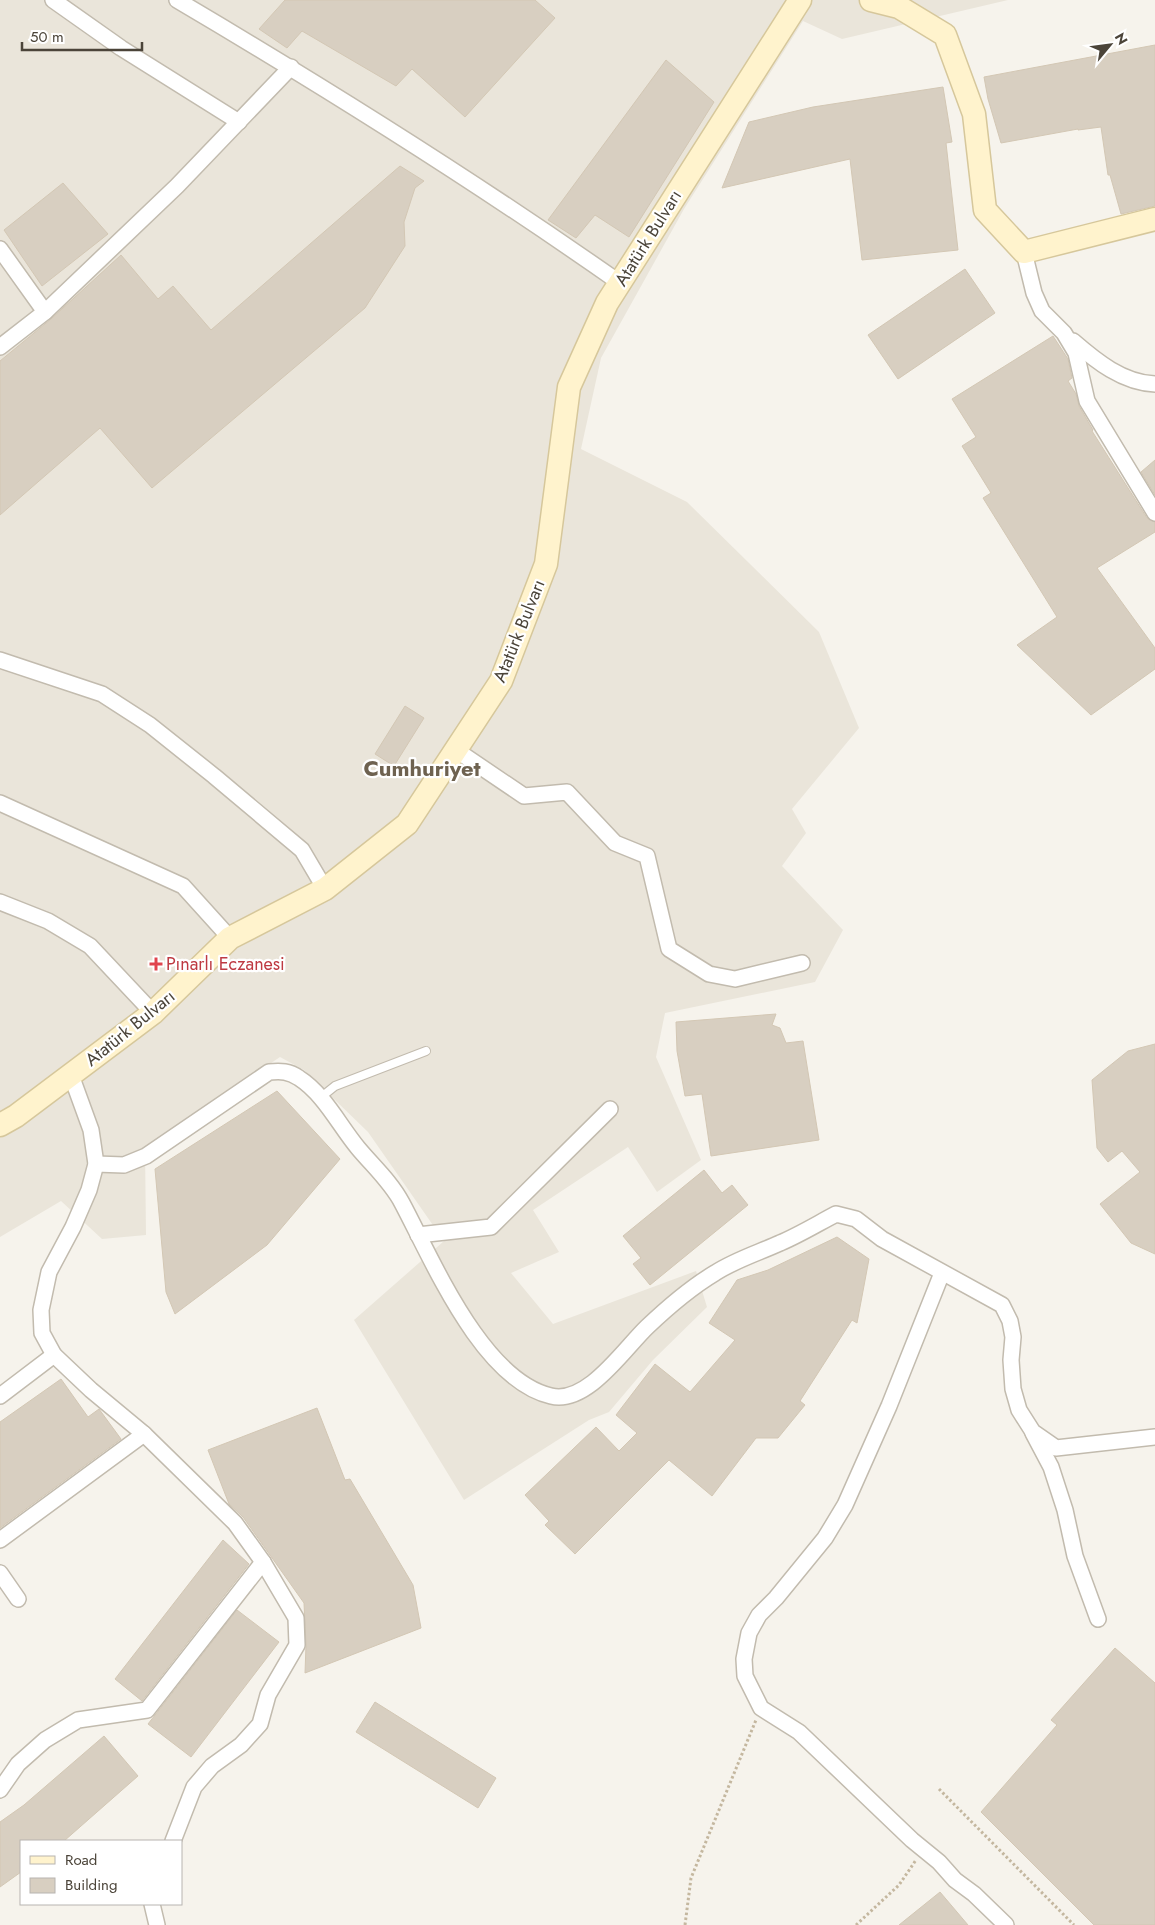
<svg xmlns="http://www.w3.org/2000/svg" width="1155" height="1925" font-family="Jost,sans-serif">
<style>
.residential{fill:#eae5da}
.building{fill:#d8cfc1;stroke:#d3c7b4}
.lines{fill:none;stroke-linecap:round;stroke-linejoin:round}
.lane-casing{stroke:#c2bbae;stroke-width:10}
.street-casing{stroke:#c2bbae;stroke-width:18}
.secondary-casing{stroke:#d6c79b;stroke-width:25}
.path{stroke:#c4b79f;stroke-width:3;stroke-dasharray:2.5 2.5;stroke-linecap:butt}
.lane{stroke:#fff;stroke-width:8}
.street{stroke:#fff;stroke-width:15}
.secondary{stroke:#fff3cd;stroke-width:22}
.health-dot{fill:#e0444e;stroke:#fff;stroke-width:2}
.labels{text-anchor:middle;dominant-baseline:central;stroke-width:4.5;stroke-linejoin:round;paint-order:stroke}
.street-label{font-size:18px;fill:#4b4439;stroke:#fff}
.health-label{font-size:18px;fill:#be3a42;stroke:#fff;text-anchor:start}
.district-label{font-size:22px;font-weight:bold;fill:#6e6250;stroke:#fff}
</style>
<rect width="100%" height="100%" fill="#f6f3ec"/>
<path class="residential" d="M0 0H1008L842 39 803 21 684 209 601 358 581 449 687 502 819 632 859 728 792 809 806 833 782 866 843 930 815 982 665 1013 656 1057 701 1160 657 1192 628 1147 533 1210 559 1252 511 1273 553 1324 696 1271 707 1307 653 1360 609 1412 589 1420 464 1500 354 1320 444 1241 368 1132 304 1070 280 1057 145 1148 146 1235 102 1239 61 1201 0 1237Z"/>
<g class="building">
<path d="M285 0H535L555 18 465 117 412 69 396 86 302 31 287 48 259 29Z"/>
<path d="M1155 45V206L1121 214 1110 175H1108L1101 127 1078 130V129L1001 143 988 99 984 77Z"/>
<path d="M666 60 714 102 629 237 595 215 576 238 548 220Z"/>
<path d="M943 87 952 142 946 143 958 250 862 260 850 159 722 188 749 122 813 107Z"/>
<path d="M400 166 424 181 415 188 404 222 405 246 365 308 152 488 100 428 0 515V361L51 319 121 255 158 299 173 286 211 330Z"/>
<path d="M63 183 108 234 42 286 4 230Z"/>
<path d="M965 269 995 313 898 379 868 335Z"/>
<path d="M1053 336 1068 359 1072 378 1068 381 1076 394 1079 406 1093 430 1092 431 1147 518 1155 522V532L1097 568 1155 648V669L1091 715 1017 645 1057 617 983 498 991 493 962 446 976 437 952 399Z"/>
<path d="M1155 460V495L1141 472Z"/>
<path d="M405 706 424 718 394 766 375 754Z"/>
<path d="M776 1014 772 1025 780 1028 786 1043 803 1041 819 1140 711 1156 702 1094 685 1096 677 1051 676 1022Z"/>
<path d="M1155 1044V1254L1131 1243 1100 1204 1140 1172 1122 1151 1108 1162 1097 1148 1092 1080 1128 1051Z"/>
<path d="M277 1091 340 1159 267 1245 175 1314 166 1292 155 1169Z"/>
<path d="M704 1170 722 1193 732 1185 748 1205 650 1285 633 1264 641 1258 623 1236Z"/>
<path d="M837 1237 869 1259 857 1323 852 1320 800 1401 805 1405 778 1438H756L712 1496 669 1460 575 1554 545 1525 549 1521 525 1495 596 1427 619 1451 637 1433 616 1415 655 1364 690 1392 735 1340 709 1323 737 1280 768 1270Z"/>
<path d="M61 1379 88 1417 99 1409 121 1439 0 1528V1422Z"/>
<path d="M317 1408 345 1480 350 1479 413 1585 421 1628 305 1673 306 1645 304 1603 243 1517 229 1504 208 1450Z"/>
<path d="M223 1540 249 1564 142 1701 115 1679Z"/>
<path d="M237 1610 279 1642 191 1757 148 1724Z"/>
<path d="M1115 1648 1155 1683V1925H1094L981 1812 1057 1725 1051 1720Z"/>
<path d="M375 1702 496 1778 478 1808 356 1732Z"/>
<path d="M104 1736 138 1776 64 1841H21V1872L0 1887V1822L24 1805Z"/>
<path d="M940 1892 968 1925H899Z"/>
</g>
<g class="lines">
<g class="lane-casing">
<path id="lane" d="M320 1098 335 1086 426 1051"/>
</g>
<g class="street-casing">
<g id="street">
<path d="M53 0 121 48 239 122"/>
<path d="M177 0C328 89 476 182 620 283"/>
<path d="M0 249 45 312"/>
<path d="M1024 252 1034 293 1042 311 1064 333 1076 353 1087 401 1155 513"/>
<path d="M1073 341C1096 361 1123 383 1155 384"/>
<path d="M0 347 45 312 177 186 291 67"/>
<path d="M0 660 102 694 150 725 214 776 302 850 325 889"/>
<path d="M456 750 524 796 567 792 615 843 647 856 669 949 709 974 735 979 802 963"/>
<path d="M0 803 183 886 230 938"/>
<path d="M0 902 48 921 90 946 153 1013"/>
<path d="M71 1075 91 1130 96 1164 89 1190 73 1227 49 1272 41 1310 42 1333 54 1355 91 1390 144 1434 235 1523 263 1562 296 1618 297 1645 268 1695 260 1724 241 1745 212 1766 194 1787 173 1841"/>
<path d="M96 1164 124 1165 146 1156 269 1072C281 1071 289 1071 299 1078 324 1094 339 1125 358 1148 373 1166 391 1182 402 1203 433 1261 482 1380 551 1396 587 1405 624 1349 647 1327 668 1307 690 1288 715 1273 735 1260 758 1253 780 1243 799 1235 817 1224 836 1214L856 1219 882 1239 1002 1305 1010 1321 1013 1337 1011 1360 1013 1389 1019 1410 1033 1432 1056 1448 1155 1437"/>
<path d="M418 1235 491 1227 610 1109"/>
<path d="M942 1273 889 1406 845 1505 825 1538 776 1598 759 1615 749 1633 744 1659 745 1676 761 1708 799 1732 912 1840 939 1862 955 1880 974 1894 1006 1925"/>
<path d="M0 1396 54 1355"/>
<path d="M1033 1433 1051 1467 1065 1510 1075 1556 1098 1619"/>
<path d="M0 1540 144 1434"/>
<path d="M0 1573 18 1599"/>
<path d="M0 1790 18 1764 45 1740 78 1720 147 1710 263 1562"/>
<path d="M152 1904 157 1925"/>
</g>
</g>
<g class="secondary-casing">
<g id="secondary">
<path d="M871 0 899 7 945 35 974 114 985 210 1024 252 1155 219"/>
<path d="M0 1125 16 1116 153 1013 230 938 325 889 407 824 501 681 546 564 569 387 607 303 800 0"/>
</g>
</g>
<g class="path">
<path d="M939 1789 1074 1925"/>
<path d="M685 1925 691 1878 756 1720"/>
<path d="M856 1925 899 1885 916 1860"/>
</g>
<use href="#lane" class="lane"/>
<use href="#street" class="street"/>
<use href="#secondary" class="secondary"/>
</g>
<path class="health-dot" d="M153.5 956.5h5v5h5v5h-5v5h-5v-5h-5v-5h5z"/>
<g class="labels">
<g class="street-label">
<text transform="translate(648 238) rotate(-58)">Atatürk Bulvarı</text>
<text transform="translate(519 631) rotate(-68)">Atatürk Bulvarı</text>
<text transform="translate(130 1028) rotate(-39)">Atatürk Bulvarı</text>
</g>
<g class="health-label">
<text x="166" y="964">Pınarlı Eczanesi</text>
</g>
<g class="district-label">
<text x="422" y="768">Cumhuriyet</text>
</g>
</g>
<rect x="20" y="1840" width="162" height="65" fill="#ffffff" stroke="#b7b4b0"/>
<rect x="30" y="1856" width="25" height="8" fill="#fff3cd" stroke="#b7b4b0"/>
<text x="65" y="1865" font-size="15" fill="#4b4439">Road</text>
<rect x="30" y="1878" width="25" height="15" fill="#d8cfc1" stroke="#b7b4b0"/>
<text x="65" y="1890" font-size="15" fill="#4b4439">Building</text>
<g transform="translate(1110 45) rotate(61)" stroke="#ffffff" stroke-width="4" paint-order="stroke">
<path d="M0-4L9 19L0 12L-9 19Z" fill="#4b4439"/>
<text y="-8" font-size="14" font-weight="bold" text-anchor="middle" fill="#4b4439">N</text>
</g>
<path d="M22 42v8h120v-8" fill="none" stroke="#4b4439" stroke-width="2.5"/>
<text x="30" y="42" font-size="15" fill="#4b4439" stroke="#ffffff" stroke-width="4" paint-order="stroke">50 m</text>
</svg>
